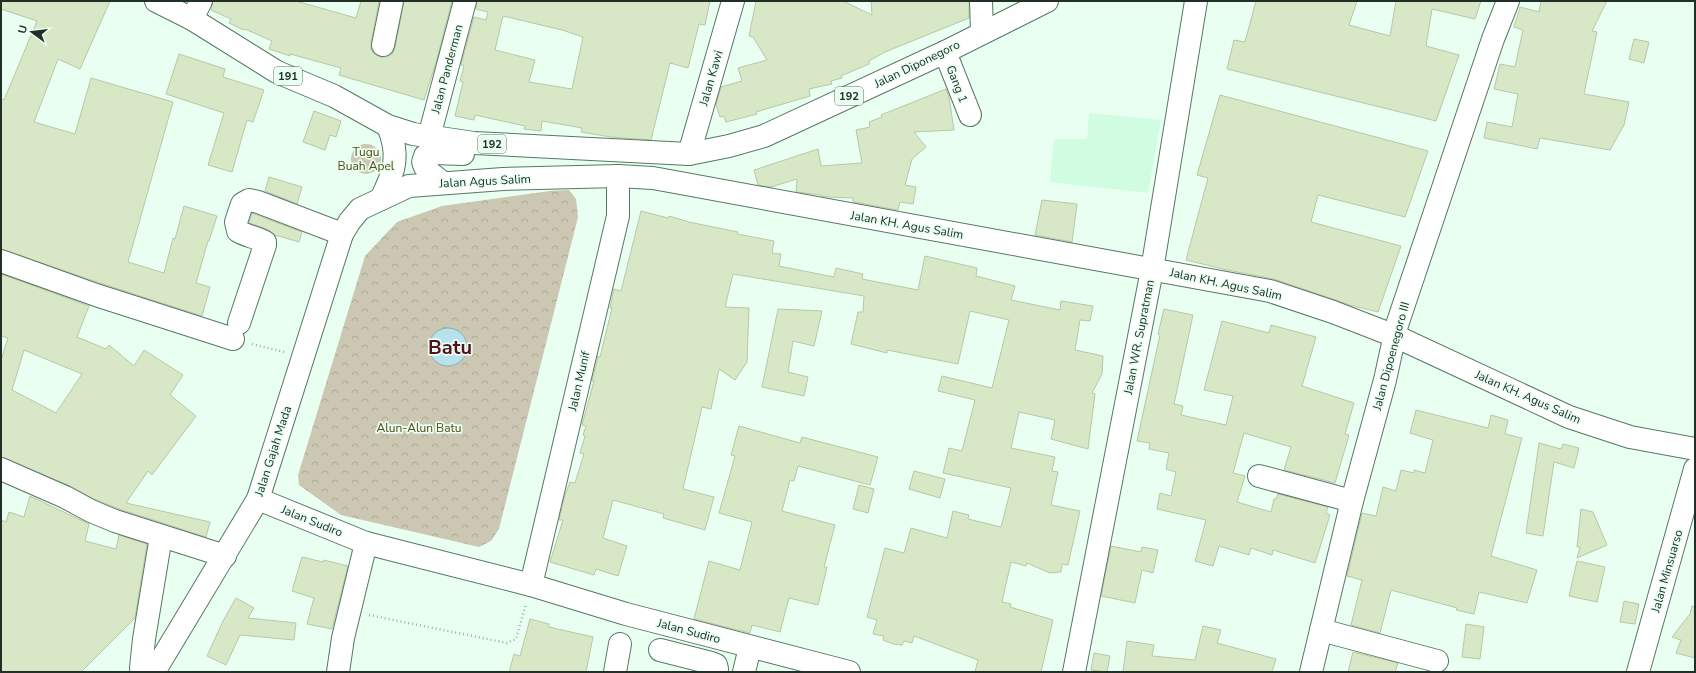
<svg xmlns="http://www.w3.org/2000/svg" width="1696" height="673" font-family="'Nunito Sans',sans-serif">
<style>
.built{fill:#d0fde1}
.green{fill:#cbc7b2}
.forest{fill:url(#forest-crowns)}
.water{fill:#b7e2ed;stroke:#8aacb2}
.building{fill:#d8e8c6;stroke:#b8c8a6;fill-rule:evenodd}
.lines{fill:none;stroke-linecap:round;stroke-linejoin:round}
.minor-casing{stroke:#567864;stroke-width:24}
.major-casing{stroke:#567864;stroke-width:24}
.path{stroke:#9fb2a6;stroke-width:2.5;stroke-dasharray:1 3;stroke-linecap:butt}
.minor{stroke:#fff;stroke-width:22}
.major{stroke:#fff;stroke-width:22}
.labels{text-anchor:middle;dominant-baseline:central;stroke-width:3.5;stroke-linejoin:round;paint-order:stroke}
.shield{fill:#e9fff1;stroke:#5d6d64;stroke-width:1}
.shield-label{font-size:11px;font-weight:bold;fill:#212f27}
.street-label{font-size:12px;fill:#212f27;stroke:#e9fff1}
.park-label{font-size:12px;fill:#554b10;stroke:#e9fff1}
.town-label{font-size:20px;font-weight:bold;fill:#551021;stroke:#e9fff1}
</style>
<defs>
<pattern id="forest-crowns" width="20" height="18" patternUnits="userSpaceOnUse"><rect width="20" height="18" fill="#cbc7b2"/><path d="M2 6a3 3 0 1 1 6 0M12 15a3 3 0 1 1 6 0" fill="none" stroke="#aeab99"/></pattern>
</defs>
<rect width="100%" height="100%" fill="#e9fff1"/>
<path class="built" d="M1089 113 1161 120 1148 193 1050 182 1054 139H1087Z"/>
<circle class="green" cx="366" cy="159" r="15"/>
<path class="forest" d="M569 190 576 199 578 217 499 529 491 541 479 547 341 515 299 485 298 475 365 256 397 222 442 206 550 191Z"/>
<circle class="water" cx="448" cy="347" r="19"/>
<g class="building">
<path d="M1 1H110L80 69 58 59 34 122 75 134 91 78 173 102 128 262 164 273 173 238 175 239 184 206 217 216 209 241H208L196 283 210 287 202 316 100 283 1 249V99L4 100 37 21 1 9Z"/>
<path d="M213 1H296L356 18 361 1H379L371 43V49L374 54 381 57H387L392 54 395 48 404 1H452L437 59 424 100 339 75 341 68 290 54V56L269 49 272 41 245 29 244 30 229 23 231 19 211 10Z"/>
<path d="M477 1H710L705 25 699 24 688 68 670 63 651 140 611 137 581 132 582 128 542 121 541 131 524 129 525 126 475 115 474 120 455 116 463 82 460 81 464 66 461 65 474 17 486 20 488 12 476 9ZM503 16 562 30 583 37 572 89 529 82 535 60 495 50Z"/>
<path d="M756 1H843L872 15 871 1H969V18L885 52 869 61V64L841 76 842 78 831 81 832 84 809 89 810 96 756 112 757 114 726 122 724 116 720 117 716 105 721 87 742 81 738 68 767 60 753 37 749 36Z"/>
<path d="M1256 1H1357L1349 25 1390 36 1396 1H1481L1475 19 1432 9 1426 46 1459 55 1436 121 1227 69 1234 40 1245 42Z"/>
<path d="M1541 1H1607L1592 31 1597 32 1584 94 1629 102 1624 125 1610 150 1540 138 1537 149 1484 138 1487 122 1512 127 1518 94 1494 89 1500 64 1515 67 1523 30 1514 27 1520 7 1539 12Z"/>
<path d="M1634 39 1649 42 1644 63 1629 59Z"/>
<path d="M179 54 225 69 223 77 264 90 253 122 247 120 232 172 208 165 224 113 166 94Z"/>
<path d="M946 89 949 97 954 130 914 132 926 147 912 159 905 185 916 187 913 204 900 202 898 210 853 202V198L828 197 821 196V195L796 192 797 179 771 187 758 185 754 170 818 149 821 166 862 163 856 130 870 127 869 122 882 117 881 115Z"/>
<path d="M1220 95 1428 151 1405 217 1318 195 1311 222 1401 246 1378 312 1350 305 1274 279 1227 270 1186 260 1208 178 1197 175Z"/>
<path d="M314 111 341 121 336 137 330 135 325 150 303 142Z"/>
<path d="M269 177 302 187 297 204 265 191Z"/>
<path d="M1042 200 1077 204 1072 242 1035 235Z"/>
<path d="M641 211 668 218 669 216 689 222 738 232 737 234 774 241 772 253 781 254 779 266 834 277 836 268 863 274 862 279 918 290 925 256 977 268 976 276 1015 286 1011 300 1060 310 1061 301 1093 306 1090 321 1080 320 1075 350 1103 356 1102 374 1092 393 1095 394 1088 449 1051 439 1055 420 1019 412 1011 448 1055 457 1052 471 1058 472 1051 505 1080 511 1068 565 1062 564 1061 572 1050 573 1027 563 1026 566 1011 562 1002 602 1011 604 1010 607 1053 620 1041 672H975L978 660 914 636 912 643 904 641 902 645 893 644 883 640 884 636 873 634 877 620 867 617 885 548 904 553 911 528 947 538 953 511 969 515 968 519 1001 527 1011 488 943 473 949 448 962 451 975 400 938 391 942 376 992 388 1009 320 970 311 958 364 887 350V353L851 344 858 312H863L864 296 733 274 725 307 749 308 747 362 735 380 719 369 711 409 702 407 683 489 714 497 705 530 663 518 664 514 613 500 603 538 627 546 618 576 596 569 594 575 550 562 563 520H559L564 498 570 482 575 483 584 454 580 453 585 436 583 435 586 426 582 425 594 381H592L598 356 600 357 612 308H610L614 289 621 291Z"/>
<path d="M252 213 302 232 299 242 275 235 267 229 249 223Z"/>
<path d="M1 274 89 306 77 337 106 349 109 345 134 366 144 350 183 375 170 395 196 416 152 475 148 471 126 503 210 522 206 537 119 509 94 499 70 486 1 457V360L8 338 1 336ZM24 350 82 374 56 413 12 390Z"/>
<path d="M778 309 822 311 814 346 793 341 788 372 808 377 804 396 762 387Z"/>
<path d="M1164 309 1193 315 1174 404 1183 406 1181 415 1226 425 1233 396 1204 390 1222 321 1269 333 1271 325 1316 337 1302 386 1354 403 1345 434 1349 435 1335 483 1284 470 1291 447 1244 433 1233 473 1245 476 1237 502 1271 512 1274 499H1276L1278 494 1328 507 1326 513 1330 515 1315 563 1273 550 1272 555 1251 548 1249 555 1219 546 1213 566 1195 561 1206 520 1157 509 1160 493 1171 496 1176 472 1166 469 1169 453 1149 449 1150 443 1137 441 1160 335 1158 334Z"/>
<path d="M1416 410 1488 428 1491 415 1508 420 1505 434 1522 438 1491 556 1537 570 1527 603 1479 592 1474 614 1456 610 1457 608 1391 590 1380 633 1351 625 1362 580 1347 576 1362 513 1376 516 1383 487 1396 491 1401 470 1414 473V470L1425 473 1433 440 1410 433Z"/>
<path d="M739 426 800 443 802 437 878 457 870 485 798 466 794 481 790 480 782 511 835 525 824 567H827L818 605 789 598 780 632 752 625 750 633 694 619 709 561 740 570 752 522 719 513 735 456 731 455Z"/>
<path d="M1539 443 1561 449 1563 444 1579 448 1574 468 1554 462 1543 536 1526 533Z"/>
<path d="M914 471 945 479 940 498 909 489Z"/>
<path d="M859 485 874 489 868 513 853 509Z"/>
<path d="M30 496 89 524 85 541 116 549 119 535 147 544 135 618 81 672H1V520L6 522 9 512 24 517Z"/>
<path d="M1581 509 1593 512 1607 545 1577 558 1580 547H1577Z"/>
<path d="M1111 546 1141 552 1142 547 1158 550 1153 573 1142 570 1135 603 1101 596Z"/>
<path d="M302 557 323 562 324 560 348 566 332 629 307 624 314 598 292 591Z"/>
<path d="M1577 561 1605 567 1597 602 1569 596Z"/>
<path d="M236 598 254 608 248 618 296 623 294 640 240 635 226 665 207 656 223 621Z"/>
<path d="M1624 601 1639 604 1635 624 1620 622Z"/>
<path d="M1692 606 1695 607V658L1676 653 1681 640 1672 637 1690 614Z"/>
<path d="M530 619 549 624V627L593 637 586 672H509L514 654 520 656Z"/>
<path d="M1466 624 1484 627 1480 659 1462 657Z"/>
<path d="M1203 626 1221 630 1217 643 1276 659 1272 672H1123L1127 641 1154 645 1152 656 1195 660Z"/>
<path d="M1353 652 1398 663 1395 672H1348Z"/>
<path d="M1094 653 1110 656 1107 672 1091 670Z"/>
</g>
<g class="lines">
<g class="minor-casing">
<g id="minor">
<path d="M981 1 982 32"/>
<path d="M192 19 201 1"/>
<path d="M383 45 392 1"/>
<path d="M945 52 970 115"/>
<path d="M429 137 465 1"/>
<path d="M689 154 733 1"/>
<path d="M1 261 96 295 233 339"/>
<path d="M239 323 265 245V242C256 237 246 236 238 231L236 222 242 204 249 200 258 202 342 234"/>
<path d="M1 469 65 497 91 511 115 521 225 556"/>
<path d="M1259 476 1352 501"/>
<path d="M258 499 366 543 531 585 626 614 849 672"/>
<path d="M531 585 618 216V176"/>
<path d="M1321 630 1437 661"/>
<path d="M660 650 711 663 716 665 717 669 716 672"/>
<path d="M142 672 141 668 144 639 161 536"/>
<path d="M154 672 258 499 342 234 350 221 360 209 409 186 503 179 618 176 653 178 1270 291 1333 312 1395 336 1569 417 1630 437 1695 449"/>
<path d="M338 672 343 638 366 543"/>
<path d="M615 672 620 644"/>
<path d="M744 672 750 647"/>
<path d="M1311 672 1352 501 1385 380 1397 325 1493 39 1508 1"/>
<path d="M1638 672 1695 469"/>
</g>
</g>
<g class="major-casing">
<g id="major">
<path d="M156 1 192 19 277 72 334 96 388 126 413 134 474 143 689 154 729 146 764 136 945 52 1047 1"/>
<path d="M443 183 429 172 425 167 423 162 425 156 433 153 463 154"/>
<path d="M381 199C395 171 400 155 388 126"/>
<path d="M1074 672 1152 270 1196 1"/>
</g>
</g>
<g class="path">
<path d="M252 344 284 352"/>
<path d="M369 615 507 643 516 639 526 604"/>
</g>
<use href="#minor" class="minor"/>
<use href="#major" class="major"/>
</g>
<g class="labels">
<g class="shield">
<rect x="274" y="67" width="28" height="18" rx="3"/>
<rect x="835" y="87" width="28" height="18" rx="3"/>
<rect x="478" y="135" width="28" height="18" rx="3"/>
</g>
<g class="shield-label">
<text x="288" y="76">191</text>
<text x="849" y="96">192</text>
<text x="492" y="144">192</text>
</g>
<g class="street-label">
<text transform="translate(917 64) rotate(-26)">Jalan Diponegoro</text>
<text transform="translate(447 69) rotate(-75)">Jalan Panderman</text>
<text transform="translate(711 78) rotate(-74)">Jalan Kawi</text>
<text transform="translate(957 84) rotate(69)">Gang 1</text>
<text transform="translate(485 181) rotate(-3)">Jalan Agus Salim</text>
<text transform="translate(907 225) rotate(10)">Jalan KH. Agus Salim</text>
<text transform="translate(1226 284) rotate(12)">Jalan KH. Agus Salim</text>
<text transform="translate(1139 337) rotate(-79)">Jalan WR. Supratman</text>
<text transform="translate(1391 356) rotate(-75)">Jalan Dipoenegoro III</text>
<text transform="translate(579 381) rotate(-77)">Jalan Munif</text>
<text transform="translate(1528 397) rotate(24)">Jalan KH. Agus Salim</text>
<text transform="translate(273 451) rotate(-72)">Jalan Gajah Mada</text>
<text transform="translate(312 521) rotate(22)">Jalan Sudiro</text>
<text transform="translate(1667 571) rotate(-74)">Jalan Minsuarso</text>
<text transform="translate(689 631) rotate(15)">Jalan Sudiro</text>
</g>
<g class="park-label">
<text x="366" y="152">Tugu<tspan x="366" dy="14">Buah Apel</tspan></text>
<text x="419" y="428">Alun-Alun Batu</text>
</g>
<g class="town-label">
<text x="450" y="347">Batu</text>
</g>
</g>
<rect width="1696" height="673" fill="none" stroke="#212f27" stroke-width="4"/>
<g transform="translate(32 32) rotate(285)" stroke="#e9fff1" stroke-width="3" paint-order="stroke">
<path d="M0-3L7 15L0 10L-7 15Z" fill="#212f27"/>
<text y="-6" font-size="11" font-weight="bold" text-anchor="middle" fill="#212f27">U</text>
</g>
</svg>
